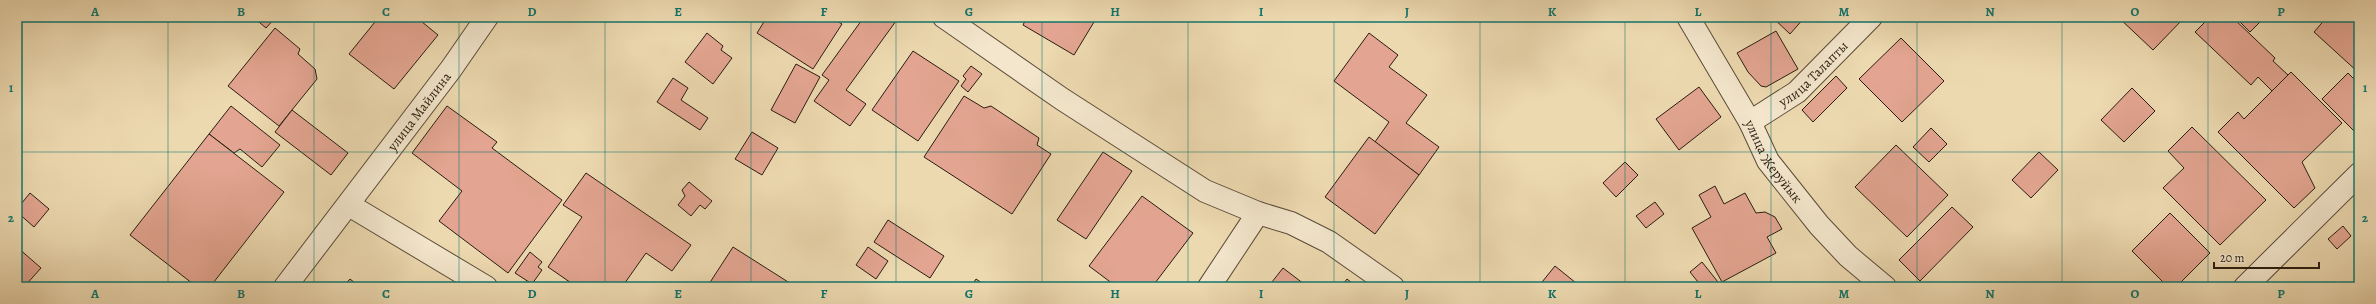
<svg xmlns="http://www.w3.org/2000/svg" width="2376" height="304" font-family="Alegreya,serif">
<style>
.building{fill:#e3a591;stroke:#2a1c10}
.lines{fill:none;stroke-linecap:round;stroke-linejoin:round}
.minor-casing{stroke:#5b4b38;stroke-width:24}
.minor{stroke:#f3e6cc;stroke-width:22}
.grid{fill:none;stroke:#0f766e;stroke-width:1;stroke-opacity:0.55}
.labels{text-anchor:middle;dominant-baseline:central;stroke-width:3;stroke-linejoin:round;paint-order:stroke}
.street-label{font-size:14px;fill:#2a1c10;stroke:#f3e6cc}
.neatline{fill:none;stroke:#0f766e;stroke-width:1.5}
.grid-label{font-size:13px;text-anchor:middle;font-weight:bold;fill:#0f766e}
</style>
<rect width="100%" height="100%" fill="#edd9b0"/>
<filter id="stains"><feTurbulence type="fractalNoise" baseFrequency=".005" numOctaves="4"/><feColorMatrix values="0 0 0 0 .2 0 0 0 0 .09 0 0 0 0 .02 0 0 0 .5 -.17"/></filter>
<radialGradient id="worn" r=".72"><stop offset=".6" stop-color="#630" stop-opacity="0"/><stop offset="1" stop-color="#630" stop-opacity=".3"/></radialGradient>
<g class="building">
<path d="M253 17H276L266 28Z"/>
<path d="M379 17H416L438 35 394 89 349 54Z"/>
<path d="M767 17H831L842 24 813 69 757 33Z"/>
<path d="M864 17H889L896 21 846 90 866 104 850 126 814 101 829 80 822 75Z"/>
<path d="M1027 17H1097L1074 55 1023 25Z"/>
<path d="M1772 17H1805L1790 34Z"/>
<path d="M2118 17H2185L2153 50Z"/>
<path d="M2210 17H2232L2275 58 2273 61 2288 75 2272 91 2258 77 2251 85 2195 32Z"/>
<path d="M2235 17H2265L2250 32Z"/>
<path d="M2327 17H2359V73L2314 32Z"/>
<path d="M275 28 300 49 298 54 315 69 317 79 279 126 228 86Z"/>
<path d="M1776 31 1798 69 1766 87 1761 86 1748 72 1737 53Z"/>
<path d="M707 33 723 46 721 50 732 58 713 84 685 62Z"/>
<path d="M1369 33 1398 55 1389 67 1427 95 1406 123 1439 147 1419 175 1375 142 1389 122 1334 81Z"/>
<path d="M1901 38 1944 81 1902 122 1859 79Z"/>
<path d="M913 51 959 81 918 141 872 110Z"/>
<path d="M796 64 820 77 795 123 771 110Z"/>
<path d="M971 66 982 74 968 92 961 86 966 79 963 76Z"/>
<path d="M2291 72 2342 123 2302 162 2315 188 2294 208 2218 132 2238 112 2244 119Z"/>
<path d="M2348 73 2359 84V136L2322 99Z"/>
<path d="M1836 76 1847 88 1813 122 1802 110Z"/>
<path d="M673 78 688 88 681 100 708 118 700 130 657 102Z"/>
<path d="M1699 87 1721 117 1679 150 1656 119Z"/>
<path d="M2132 88 2155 111 2124 142 2101 120Z"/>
<path d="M964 96 984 108 991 106 1039 138 1037 145 1051 154 1012 214 924 157Z"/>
<path d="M231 106 280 145 262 167 240 149 234 153 209 134Z"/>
<path d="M447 106 497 142 492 148 562 200 508 273 439 221 462 191 412 153Z"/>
<path d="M292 110 348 153 331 175 275 132Z"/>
<path d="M2192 127 2266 200 2220 245 2163 188 2184 168 2168 151Z"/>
<path d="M1931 128 1947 144 1929 162 1913 147Z"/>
<path d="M752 132 778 148 762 175 735 159Z"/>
<path d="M209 134 284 192 210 287H197L130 235Z"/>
<path d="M1369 137 1419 175 1375 234 1325 197Z"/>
<path d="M1896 145 1948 195 1907 237 1855 187Z"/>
<path d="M1103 152 1132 171 1086 239 1057 220Z"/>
<path d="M2039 152 2058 170 2031 198 2012 180Z"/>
<path d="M1625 162 1638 175 1616 197 1603 183Z"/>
<path d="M586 173 691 245 672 271 646 253 622 287H577L548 267 582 217 563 205Z"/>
<path d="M689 182 712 201 705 209 700 205 691 216 678 205 685 196 682 190Z"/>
<path d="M1715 186 1724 204 1745 193 1756 213 1765 212 1775 217 1782 229 1767 237 1776 253 1722 282 1692 228 1711 217 1699 195Z"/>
<path d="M30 193 49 209 34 227 17 212V209Z"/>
<path d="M1142 196 1193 233 1152 287H1117L1089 266Z"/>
<path d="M1655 202 1664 214 1646 228 1636 216Z"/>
<path d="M1952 207 1973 227 1920 281 1899 260Z"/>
<path d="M2170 213 2210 253 2176 287H2168L2132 251Z"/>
<path d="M888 220 944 256 930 278 874 242Z"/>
<path d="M2343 226 2351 236 2337 249 2328 239Z"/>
<path d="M17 247 41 268 24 287H17Z"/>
<path d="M733 247 796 287H707Z"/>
<path d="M868 247 888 261 876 279 856 265Z"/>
<path d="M530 252 542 262 538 267 542 270 532 284 515 273Z"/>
<path d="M1702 262 1722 287H1702L1690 272Z"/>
<path d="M1555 266 1581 287H1538Z"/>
<path d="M1283 268 1308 287H1268Z"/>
<path d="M350 279 360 287H343Z"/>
<path d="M976 279 988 287H971Z"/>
<path d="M1347 279 1357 287H1341Z"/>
</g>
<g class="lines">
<g class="minor-casing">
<g id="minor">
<path d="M944 17 1062 99 1205 191 1258 213 1291 223 1329 242 1393 287"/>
<path id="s1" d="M1688 17 1750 122 1768 161 1819 225 1848 256 1885 287"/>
<path id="s2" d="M1750 122 1797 92 1871 17"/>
<path d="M349 205 486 287"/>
<path id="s3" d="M285 287 451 69 487 17"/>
<path d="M1209 287 1258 213"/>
<path d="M2245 287 2359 174"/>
</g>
</g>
<use href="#minor" class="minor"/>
</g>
<path class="grid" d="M168 17V287M314 17V287M459 17V287M605 17V287M751 17V287M896 17V287M1042 17V287M1188 17V287M1334 17V287M1480 17V287M1625 17V287M1771 17V287M1917 17V287M2062 17V287M2208 17V287M17 152H2359"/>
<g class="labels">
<g class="street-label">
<text stroke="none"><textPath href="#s2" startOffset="80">улица Талапты</textPath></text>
<text stroke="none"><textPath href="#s3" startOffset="221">улица Майлина</textPath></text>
<text stroke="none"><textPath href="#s1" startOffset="168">улица Жеруйык</textPath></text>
</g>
</g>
<rect width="2376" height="304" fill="none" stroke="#edd9b0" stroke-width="44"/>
<path d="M2214 262v6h105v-6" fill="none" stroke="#2a1c10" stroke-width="2"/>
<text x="2220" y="262" font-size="12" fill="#2a1c10" stroke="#f3e6cc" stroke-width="3" paint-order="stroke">20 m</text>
<rect x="22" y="22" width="2332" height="260" class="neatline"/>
<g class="grid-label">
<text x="95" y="16">A</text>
<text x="241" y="16">B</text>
<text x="386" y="16">C</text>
<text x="532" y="16">D</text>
<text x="678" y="16">E</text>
<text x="824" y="16">F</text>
<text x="969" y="16">G</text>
<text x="1115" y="16">H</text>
<text x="1261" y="16">I</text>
<text x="1407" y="16">J</text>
<text x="1552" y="16">K</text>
<text x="1698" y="16">L</text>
<text x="1844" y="16">M</text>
<text x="1990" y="16">N</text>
<text x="2135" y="16">O</text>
<text x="2281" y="16">P</text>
<text x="11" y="92">1</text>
<text x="2365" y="92">1</text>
<text x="11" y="222">2</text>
<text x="2365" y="222">2</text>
<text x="95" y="298">A</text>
<text x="241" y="298">B</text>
<text x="386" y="298">C</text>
<text x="532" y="298">D</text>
<text x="678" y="298">E</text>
<text x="824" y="298">F</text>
<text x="969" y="298">G</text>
<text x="1115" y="298">H</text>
<text x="1261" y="298">I</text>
<text x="1407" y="298">J</text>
<text x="1552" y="298">K</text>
<text x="1698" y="298">L</text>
<text x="1844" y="298">M</text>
<text x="1990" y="298">N</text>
<text x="2135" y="298">O</text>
<text x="2281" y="298">P</text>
</g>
<rect width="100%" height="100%" filter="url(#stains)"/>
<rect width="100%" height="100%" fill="url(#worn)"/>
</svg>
